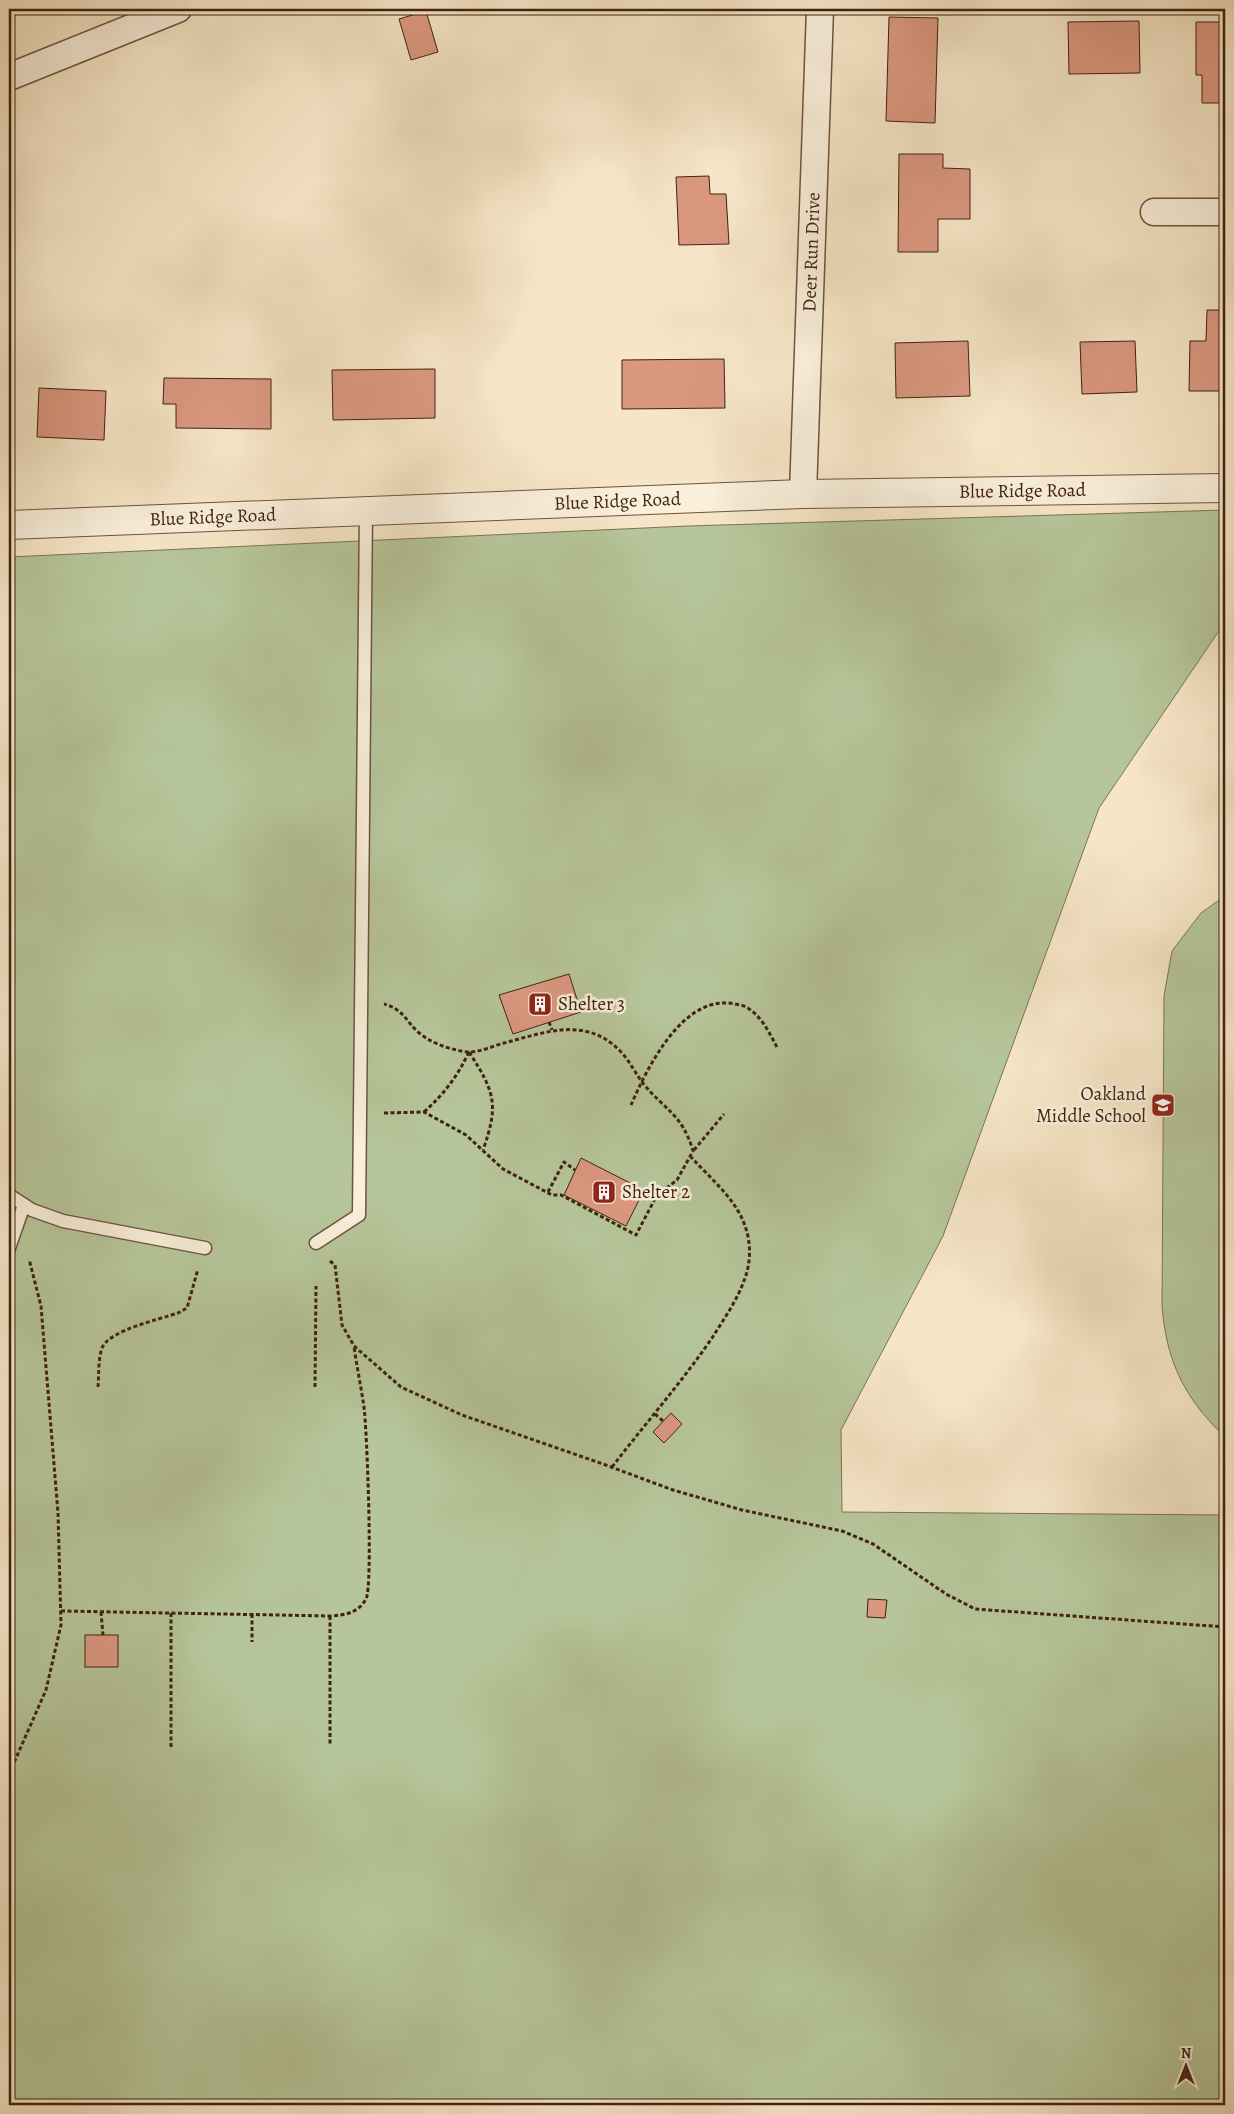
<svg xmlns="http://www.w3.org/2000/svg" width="1234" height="2114" font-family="Alegreya,serif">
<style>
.green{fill:#b6c69a;stroke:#7b7455}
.building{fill:#db9881;stroke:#402210}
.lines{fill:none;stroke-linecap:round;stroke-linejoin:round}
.service-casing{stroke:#6e533e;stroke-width:15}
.minor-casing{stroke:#6e533e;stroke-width:29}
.tertiary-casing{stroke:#6e533e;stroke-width:30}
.path{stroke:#402210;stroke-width:3;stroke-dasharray:4 2.5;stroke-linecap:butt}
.service{stroke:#f9efdb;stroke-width:12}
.minor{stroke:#f9efdb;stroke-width:26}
.tertiary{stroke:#f9efdb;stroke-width:28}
.labels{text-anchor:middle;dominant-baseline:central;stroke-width:5;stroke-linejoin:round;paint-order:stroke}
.street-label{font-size:19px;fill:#402210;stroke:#f9efdb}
.poi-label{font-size:19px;fill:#402210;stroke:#f9efdb;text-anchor:start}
</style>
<rect width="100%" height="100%" fill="#f6e6c7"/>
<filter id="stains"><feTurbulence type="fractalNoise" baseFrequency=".004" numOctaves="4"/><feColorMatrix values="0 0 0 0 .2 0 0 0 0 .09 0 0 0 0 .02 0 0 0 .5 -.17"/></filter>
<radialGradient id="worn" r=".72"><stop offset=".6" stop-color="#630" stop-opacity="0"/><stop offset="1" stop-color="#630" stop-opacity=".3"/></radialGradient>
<g class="green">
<path d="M1225 510V622L1099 808 943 1236 841 1430 842 1512 1225 1515V2105H9V557L688 526Z"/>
<path d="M1225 896V1435C1215 1429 1209 1420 1201 1411 1175 1378 1166 1348 1162 1307L1164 996 1172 951 1201 913Z"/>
</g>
<g class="building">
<path d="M426 11 438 52 411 60 399 19Z"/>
<path d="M889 17 938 18 935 123 886 121Z"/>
<path d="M1139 21 1140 73 1069 74 1068 22Z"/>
<path d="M1196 22H1225V103H1202V75H1196Z"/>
<path d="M899 154H943V168L970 169V219H938V252H898Z"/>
<path d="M709 176 710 194H726L729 244 679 245 676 177Z"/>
<path d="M1207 310H1225V391H1189L1190 341H1206Z"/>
<path d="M968 341 970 396 896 398 895 343Z"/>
<path d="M1135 341 1137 392 1082 394 1080 342Z"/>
<path d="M724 359 725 408 622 409V360Z"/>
<path d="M435 369V418L333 420 332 370Z"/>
<path d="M164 378 271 379V429L176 428V404H163Z"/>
<path d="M39 388 106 391 104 440 37 437Z"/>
<path d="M569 974 581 1012 513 1034 499 995Z"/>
<path d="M581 1158 644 1190 626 1226 564 1195Z"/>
<path d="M671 1413 682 1424 664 1443 653 1432Z"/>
<path d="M868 1599 887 1600 885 1618 867 1617Z"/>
<rect x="85" y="1635" width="33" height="32"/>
</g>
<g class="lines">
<g class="service-casing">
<g id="service">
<path d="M9 1195 32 1210 63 1221 205 1248"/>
<path d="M316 1243 359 1215 366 511"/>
<path d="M9 1248 24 1205"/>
</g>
</g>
<g class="minor-casing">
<g id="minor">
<path d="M9 77 178 9"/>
<path d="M1154 212H1225"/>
<path id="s1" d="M803 494 820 9"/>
</g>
</g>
<g class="tertiary-casing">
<g id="tertiary">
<path id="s2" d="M9 525 803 494 1225 488"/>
</g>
</g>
<g class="path">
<path d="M549 1022 552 1030"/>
<path d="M469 1052C495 1092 499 1105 483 1150"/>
<path d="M631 1105C648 1066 684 993 735 1004 739 1005 743 1005 746 1007 762 1016 770 1034 778 1049"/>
<path d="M424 1112C444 1094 457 1077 469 1052"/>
<path d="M384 1113 424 1112 466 1135 503 1169 552 1195H561L636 1235 657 1195 677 1180 693 1151C682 1113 664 1110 642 1082 634 1071 628 1058 618 1049 584 1016 543 1033 504 1043 493 1046 478 1053 467 1052 449 1049 432 1044 418 1032 406 1021 403 1009 384 1004"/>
<path d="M694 1150 724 1114"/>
<path d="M548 1192 564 1162 575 1170"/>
<path d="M330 1261 335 1265 342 1325 354 1346 401 1387 462 1415 603 1464 673 1490 742 1510 842 1531 873 1544 946 1594 975 1609 1225 1627"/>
<path d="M98 1387C99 1374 98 1360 102 1348 109 1330 161 1319 178 1313L187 1308 198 1269"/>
<path d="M315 1387 316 1286"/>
<path d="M655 1414 663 1421"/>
<path d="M612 1467C645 1424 681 1383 712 1338 724 1319 738 1299 745 1278 751 1262 751 1242 745 1226 736 1199 710 1178 691 1157"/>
<path d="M61 1611 330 1616C346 1615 358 1613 366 1599 373 1587 367 1430 364 1407 361 1387 357 1367 354 1347"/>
<path d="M101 1612 103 1635"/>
<path d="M252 1614V1642"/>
<path d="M330 1616V1744"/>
<path d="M171 1747V1613"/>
<path d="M9 1774 46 1690 61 1625 58 1513 41 1306 29 1259"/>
</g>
<use href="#service" class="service"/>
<use href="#minor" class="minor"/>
<use href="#tertiary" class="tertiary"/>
</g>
<defs>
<g id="building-square" transform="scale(1.25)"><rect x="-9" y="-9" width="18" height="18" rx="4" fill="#8f2418" stroke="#f9efdb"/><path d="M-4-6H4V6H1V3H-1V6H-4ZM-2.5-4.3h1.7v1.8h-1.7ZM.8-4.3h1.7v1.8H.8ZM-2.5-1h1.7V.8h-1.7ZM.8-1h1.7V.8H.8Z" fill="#fff"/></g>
<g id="school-square" transform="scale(1.25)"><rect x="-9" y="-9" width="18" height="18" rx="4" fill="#8f2418" stroke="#f9efdb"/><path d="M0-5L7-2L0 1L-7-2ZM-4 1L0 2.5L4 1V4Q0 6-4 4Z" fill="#fff"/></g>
</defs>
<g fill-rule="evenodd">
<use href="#building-square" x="540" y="1004"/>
<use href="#school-square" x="1163" y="1105"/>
<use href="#building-square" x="604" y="1192"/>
</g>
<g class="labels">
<g class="street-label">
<text stroke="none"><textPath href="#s1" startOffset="242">Deer Run Drive</textPath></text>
<text stroke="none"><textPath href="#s2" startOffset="1014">Blue Ridge Road</textPath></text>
<text stroke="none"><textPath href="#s2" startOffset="609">Blue Ridge Road</textPath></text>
<text stroke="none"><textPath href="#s2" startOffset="204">Blue Ridge Road</textPath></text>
</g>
<g class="poi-label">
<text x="558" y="1004">Shelter 3</text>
<text x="1146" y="1094" text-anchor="end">Oakland<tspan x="1146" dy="22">Middle School</tspan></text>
<text x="622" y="1192">Shelter 2</text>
</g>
</g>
<rect width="1234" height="2114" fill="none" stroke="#f6e6c7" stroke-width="30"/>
<rect x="10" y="10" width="1214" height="2094" fill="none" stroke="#402210" stroke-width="2.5"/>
<rect x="15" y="15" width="1204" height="2084" fill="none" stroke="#402210"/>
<g transform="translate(1186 2066)" stroke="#f9efdb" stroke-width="4" paint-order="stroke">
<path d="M0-4L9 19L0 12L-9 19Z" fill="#402210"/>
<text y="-8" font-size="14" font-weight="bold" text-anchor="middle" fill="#402210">N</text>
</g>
<rect width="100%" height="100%" filter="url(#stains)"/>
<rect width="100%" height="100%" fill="url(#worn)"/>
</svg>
